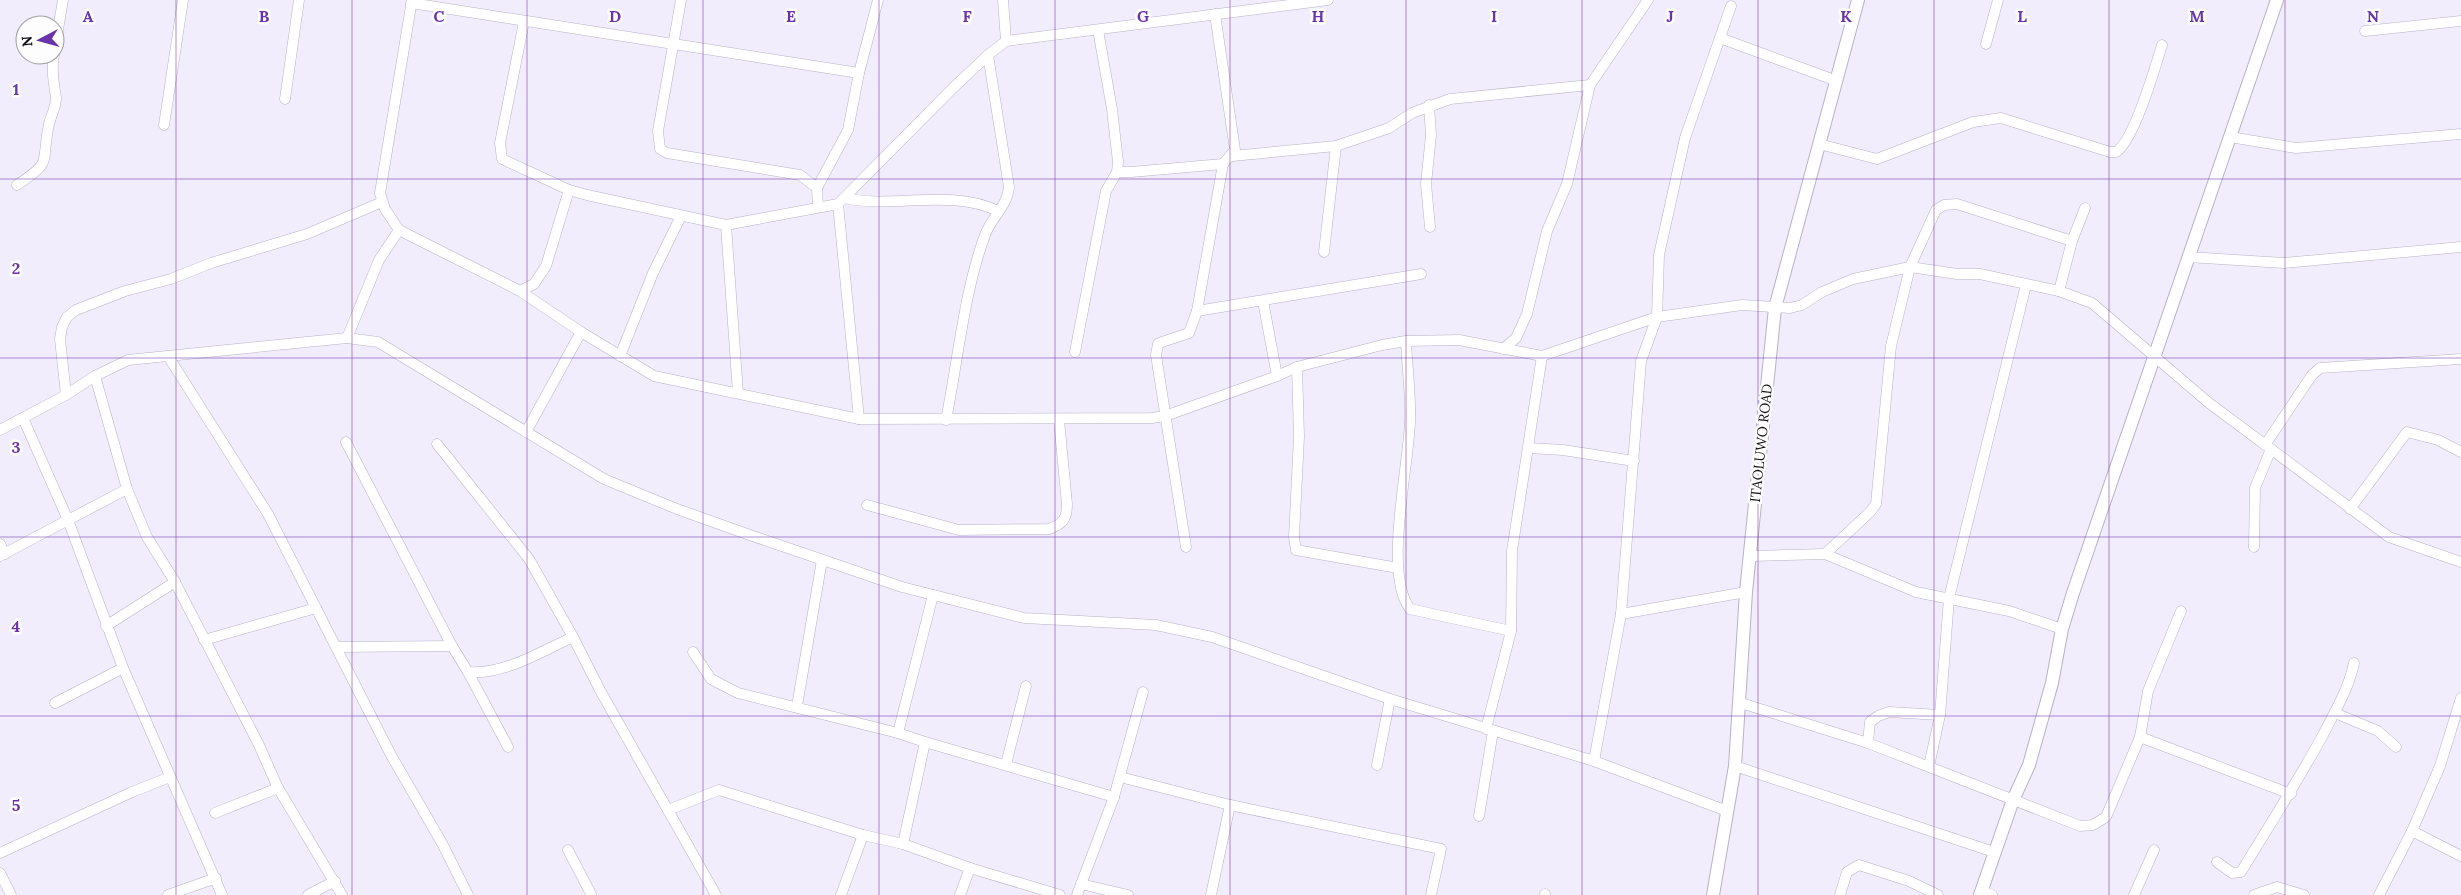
<svg xmlns="http://www.w3.org/2000/svg" width="2461" height="895" font-family="Lora,serif">
<style>
.lines{fill:none;stroke-linecap:round;stroke-linejoin:round}
.minor-casing{stroke:#b8b2c4;stroke-width:11}
.tertiary-casing{stroke:#b8b2c4;stroke-width:14}
.minor{stroke:#fff;stroke-width:10}
.tertiary{stroke:#fff;stroke-width:12}
.grid{fill:none;stroke:#6933aa;stroke-width:1;stroke-opacity:0.55}
.labels{text-anchor:middle;dominant-baseline:central;stroke-width:5;stroke-linejoin:round;paint-order:stroke}
.street-label{font-size:14px;fill:#110f15;stroke:#fdfdfd}
.grid-label{font-size:16px;text-anchor:middle;font-weight:bold;fill:#6933aa;stroke:#fdfdfd;stroke-width:5;stroke-linejoin:round;paint-order:stroke}
</style>
<rect width="100%" height="100%" fill="#f2edfd"/>
<g class="lines">
<g class="minor-casing">
<g id="minor">
<path d="M412 0 380 193 385 209 399 230 520 291 581 332 654 376 859 419 1152 418 1165 416 1277 376 1297 367 1382 345 1406 341 1459 340 1542 356 1657 317 1742 305 1790 308 1802 305 1822 292 1853 279 1910 267 1957 274H1980L2059 291 2092 303 2209 403 2389 537 2461 562"/>
<path d="M681 0 658 131 660 149 667 153 800 175 817 188"/>
<path d="M1003 0 1006 41 1328 0"/>
<path d="M411 3 859 73"/>
<path d="M1731 6 1685 138 1659 255 1657 317 1641 361 1621 614 1746 592"/>
<path d="M524 22 500 143 502 159 569 190 587 195 726 225 838 204 953 88 988 55 1006 41"/>
<path d="M2365 31 2461 21"/>
<path d="M1720 38 1837 81"/>
<path d="M1986 44 1998 0"/>
<path d="M55 47 63 0"/>
<path d="M285 99 299 0"/>
<path d="M1429 105 1431 135 1426 184 1430 227"/>
<path d="M164 125 183 0"/>
<path d="M2230 137 2296 148 2461 134"/>
<path d="M1819 144 1877 159 1973 122 2001 118 2110 152H2116C2134 141 2155 68 2162 45"/>
<path d="M1232 156 1336 146 1389 128 1412 113 1450 99 1590 85"/>
<path d="M1117 172H1131L1223 164"/>
<path d="M17 185C55 160 40 163 49 124 51 115 56 108 56 98 54 83 51 70 54 55"/>
<path d="M844 198C894 209 950 188 998 211"/>
<path d="M838 204 859 419"/>
<path d="M818 207 817 188 848 130 859 73 878 0"/>
<path d="M726 225 738 393"/>
<path d="M1324 252 1336 146"/>
<path d="M2188 257 2284 263 2461 247"/>
<path d="M520 291 534 284 546 266 569 190"/>
<path d="M2059 291 2072 241 2085 208"/>
<path d="M1263 301 1277 376"/>
<path d="M1197 311 1421 274"/>
<path d="M347 338 379 260 399 230"/>
<path d="M1406 341C1407 367 1411 394 1410 421 1409 465 1383 574 1410 609L1511 631"/>
<path d="M1503 349 1516 338 1527 314 1547 231 1567 184 1590 85 1648 0"/>
<path d="M1075 352 1106 191 1117 172 1118 162 1112 109 1098 30"/>
<path d="M168 356 268 514 391 755 443 845 468 895"/>
<path d="M620 356 653 273 681 216"/>
<path d="M1297 367 1299 437 1294 537 1296 550 1398 568"/>
<path d="M95 376 127 489 147 537 175 582 259 745 278 788 342 895"/>
<path d="M66 395 60 339 62 327 67 317 76 310 125 291 171 279 211 263 307 234 382 202"/>
<path d="M946 420C958 360 964 292 985 235 991 218 1008 205 1009 187L988 55"/>
<path d="M0 430 66 395 95 376 128 360 347 338 378 342 604 479 677 509 747 534 902 587 1024 618 1156 625 1212 637 1390 699 1594 761 1727 811"/>
<path d="M526 432 581 332"/>
<path d="M346 442 452 646 468 672C504 675 540 652 573 637L529 559 437 444"/>
<path d="M2265 445 2312 375 2320 368 2461 359"/>
<path d="M1529 448 1563 450 1634 461"/>
<path d="M127 489 68 520 123 668 222 895"/>
<path d="M867 505 959 530 1049 529C1063 524 1067 519 1067 504L1059 420"/>
<path d="M2350 509 2407 432 2438 440 2461 452"/>
<path d="M0 544 5 554"/>
<path d="M1186 547 1156 355 1158 344 1162 342 1189 333 1197 311 1223 164 1235 150 1215 14"/>
<path d="M2254 547 2255 488 2271 449"/>
<path d="M1825 554 1870 512 1876 504 1891 346 1910 267 1936 210 1944 205 1957 204 2072 241"/>
<path d="M0 556 68 520 23 418"/>
<path d="M1750 556 1825 554 1916 592 2009 611 2062 629"/>
<path d="M933 595 898 733 925 742 903 844 970 868 1060 895"/>
<path d="M106 626 175 582"/>
<path d="M573 637 601 692 716 895"/>
<path d="M204 640 316 608"/>
<path d="M336 647 452 646"/>
<path d="M693 652 711 679 738 693 898 733"/>
<path d="M468 672 508 747"/>
<path d="M55 703 123 668"/>
<path d="M1741 703 1868 743 2080 826 2093 825 2106 817 2140 737 2148 691 2181 611"/>
<path d="M797 706 822 560"/>
<path d="M2335 713 2378 731 2396 747"/>
<path d="M1486 729 1511 631 1512 551 1542 356"/>
<path d="M2140 737 2291 794"/>
<path d="M925 742 1114 797"/>
<path d="M1868 743 1870 722 1878 716 1889 712 1940 715"/>
<path d="M1594 761 1621 614"/>
<path d="M1006 764 1026 686"/>
<path d="M1377 765 1390 699"/>
<path d="M1735 766 1994 852"/>
<path d="M1929 766 1940 715 1949 598 2026 285"/>
<path d="M1120 777 1230 805 1441 849 1431 895"/>
<path d="M668 810 719 790 863 835 903 844"/>
<path d="M215 813 278 788"/>
<path d="M1479 816 1493 731"/>
<path d="M2412 831 2461 856"/>
<path d="M568 850 591 894"/>
<path d="M0 853 132 792 170 777"/>
<path d="M2217 862 2232 873 2241 872C2269 826 2298 781 2324 733 2335 711 2349 688 2354 663"/>
<path d="M0 873 11 895"/>
<path d="M1081 884 1128 895"/>
<path d="M1982 891 1992 895"/>
<path d="M168 895 216 878"/>
<path d="M308 895 335 881"/>
<path d="M841 895 863 835"/>
<path d="M960 895 970 868"/>
<path d="M1077 895 1114 797 1143 692"/>
<path d="M1211 895 1230 805"/>
<path d="M1545 895V894"/>
<path d="M1840 895 1847 872 1859 865 1909 881 1938 895"/>
<path d="M2134 895 2154 850"/>
<path d="M2254 895 2277 887 2304 895"/>
<path d="M2379 895 2412 831 2440 766 2461 698"/>
</g>
</g>
<g class="tertiary-casing">
<g id="tertiary">
<path d="M1713 895 1735 766 1746 592 1775 308 1858 0"/>
<path d="M1980 895 2013 800 2029 765 2052 683 2062 629 2073 593 2277 0"/>
</g>
</g>
<use href="#minor" class="minor"/>
<use href="#tertiary" class="tertiary"/>
</g>
<path class="grid" d="M176 0V895M352 0V895M527 0V895M703 0V895M879 0V895M1055 0V895M1230 0V895M1406 0V895M1582 0V895M1758 0V895M1934 0V895M2109 0V895M2285 0V895M0 179H2461M0 358H2461M0 537H2461M0 716H2461"/>
<g class="labels">
<g class="street-label">
<text transform="translate(1761 443) rotate(-84)">ITAOLUWO ROAD</text>
</g>
</g>
<g class="grid-label">
<text x="88" y="22">A</text>
<text x="264" y="22">B</text>
<text x="439" y="22">C</text>
<text x="615" y="22">D</text>
<text x="791" y="22">E</text>
<text x="967" y="22">F</text>
<text x="1143" y="22">G</text>
<text x="1318" y="22">H</text>
<text x="1494" y="22">I</text>
<text x="1670" y="22">J</text>
<text x="1846" y="22">K</text>
<text x="2022" y="22">L</text>
<text x="2197" y="22">M</text>
<text x="2373" y="22">N</text>
<text x="16" y="95">1</text>
<text x="16" y="274">2</text>
<text x="16" y="453">3</text>
<text x="16" y="632">4</text>
<text x="16" y="811">5</text>
</g>
<g transform="translate(40 40) rotate(264)"><circle r="24" fill="#fdfdfd" stroke="#9f9ea0"/>
<path d="M0-4L9 19L0 12L-9 19Z" fill="#6933aa"/>
<text y="-8" font-size="14" font-weight="bold" text-anchor="middle" fill="#110f15">N</text>
</g>
</svg>
